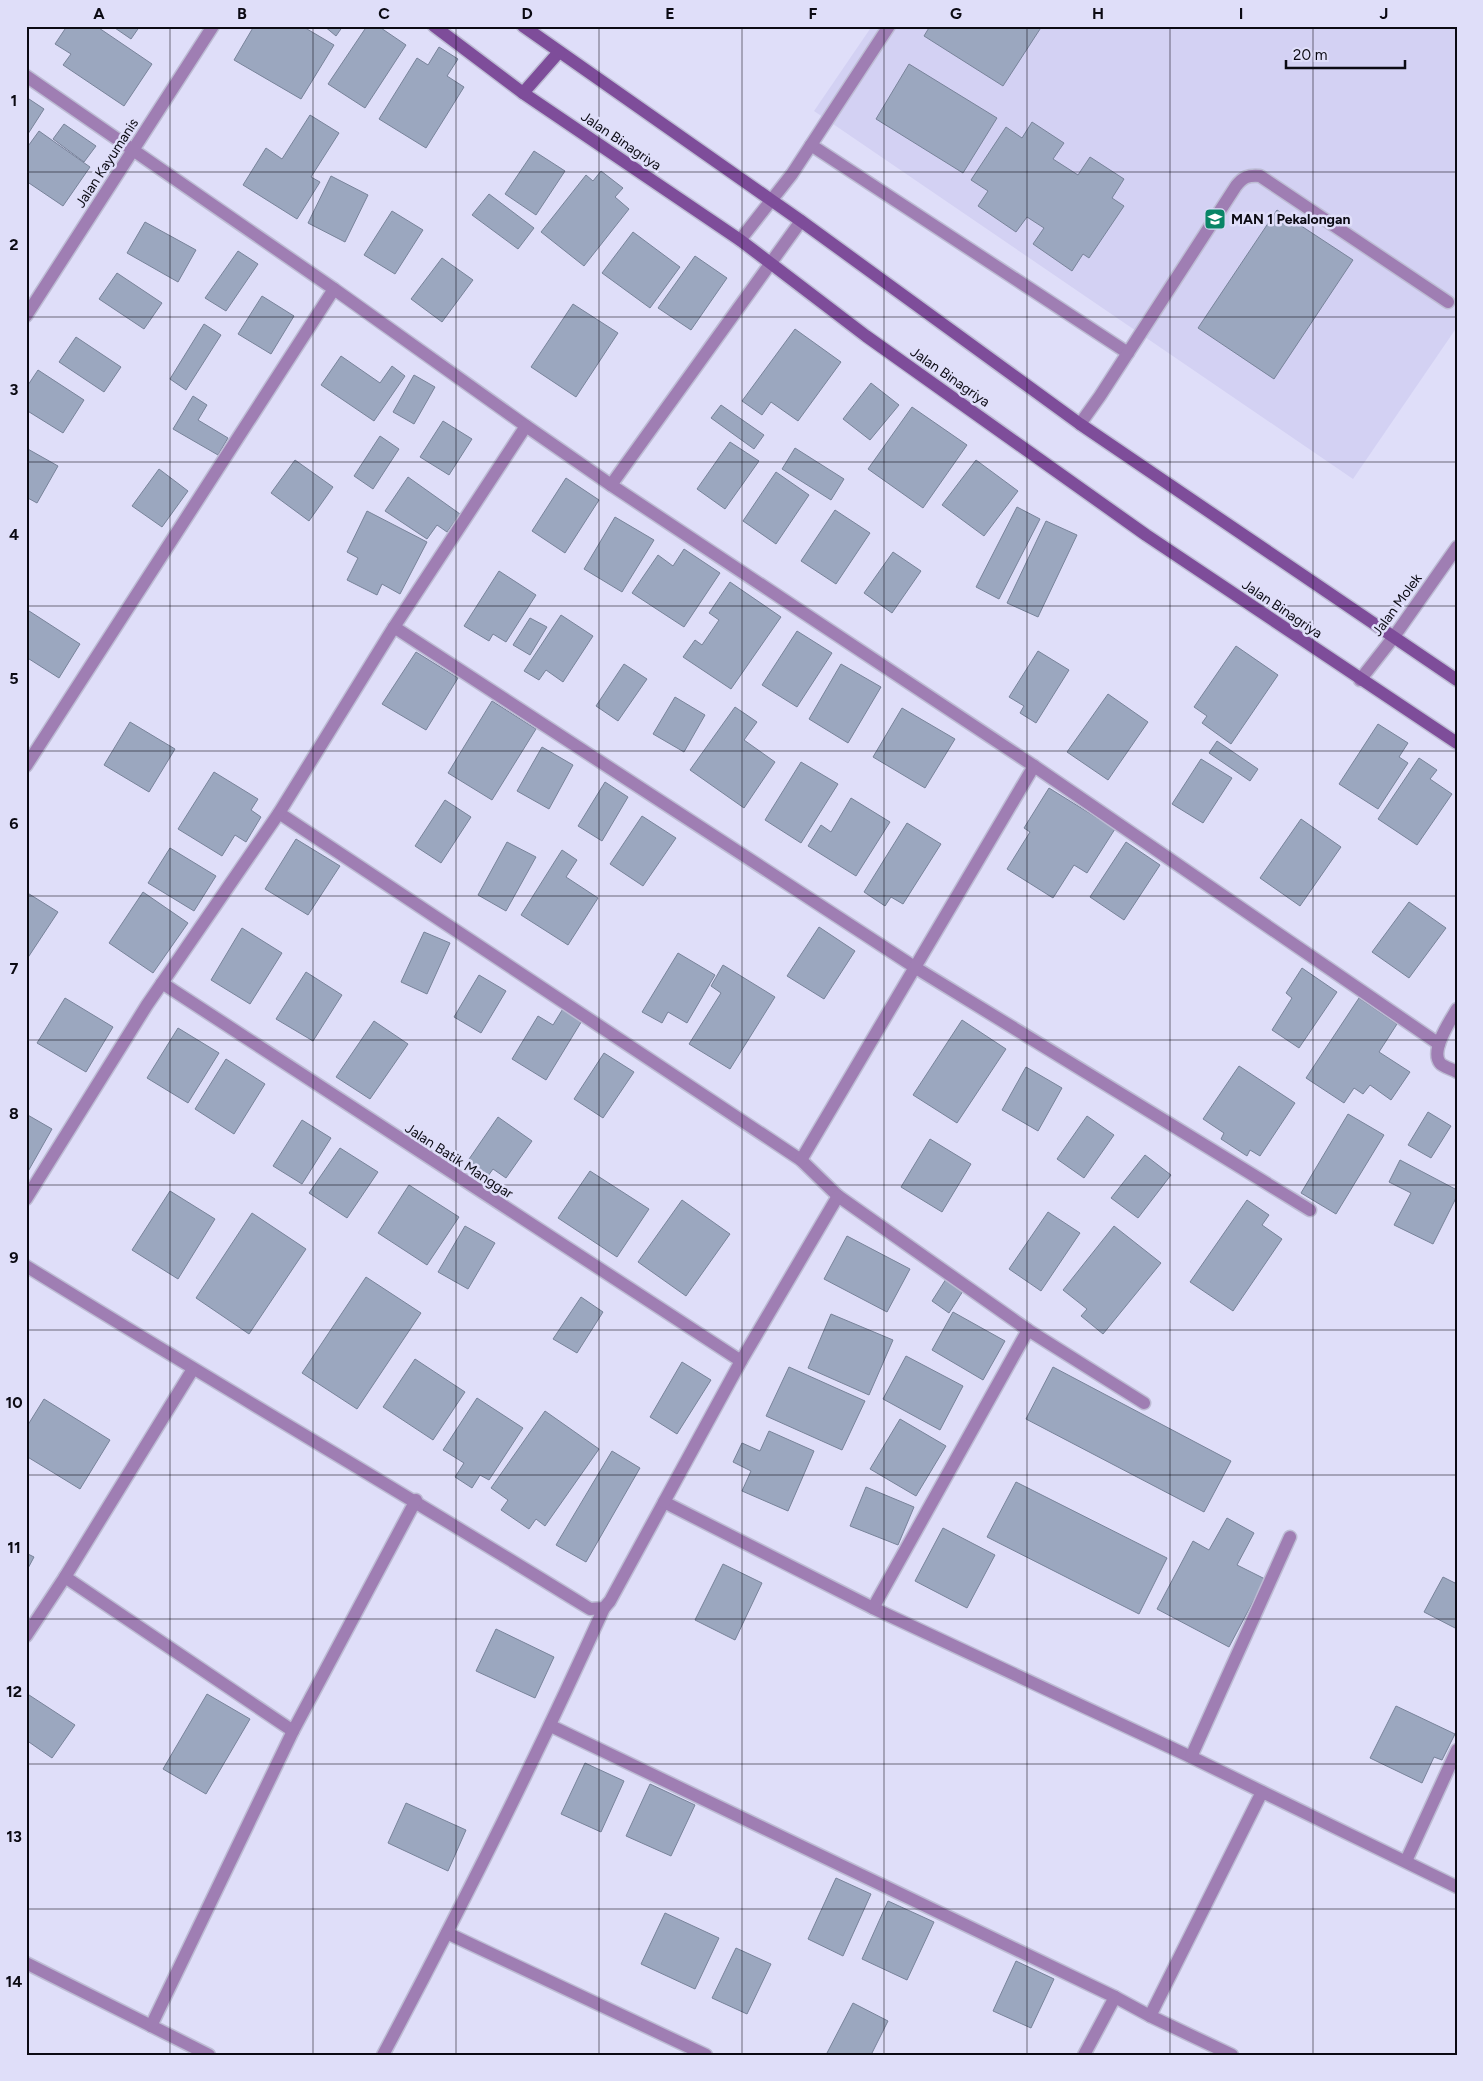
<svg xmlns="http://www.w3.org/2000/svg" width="1483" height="2081" font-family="Figtree,sans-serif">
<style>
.built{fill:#d3d1f3}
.building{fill:#9ba7bf;stroke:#78839a}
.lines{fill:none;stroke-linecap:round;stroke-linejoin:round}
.lane-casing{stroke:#bdbcd4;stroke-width:15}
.street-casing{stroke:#bdbcd4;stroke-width:15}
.secondary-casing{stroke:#bdbcd4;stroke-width:15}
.lane{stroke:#9f7eb3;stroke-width:12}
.street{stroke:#9f7eb3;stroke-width:12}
.secondary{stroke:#7e4d9a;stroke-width:12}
.grid{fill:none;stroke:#0b0a13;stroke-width:1;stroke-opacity:0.55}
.labels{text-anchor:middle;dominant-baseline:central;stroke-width:5;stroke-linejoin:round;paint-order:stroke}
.street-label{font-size:14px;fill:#0b0a13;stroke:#dfdef9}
.poi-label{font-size:14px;font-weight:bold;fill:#0b0a13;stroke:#dfdef9;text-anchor:start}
.neatline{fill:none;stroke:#0b0a13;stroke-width:2}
.grid-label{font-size:16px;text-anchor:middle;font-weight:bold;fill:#0b0a13}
</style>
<rect width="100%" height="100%" fill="#dfdef9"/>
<path class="built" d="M872 26H1457V327L1353 479 814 111Z"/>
<g class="building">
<path d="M67 26H96L152 64 124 106 63 65 71 54 55 44Z"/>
<path d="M112 26H140L131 39Z"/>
<path d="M254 26H302L334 45 301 99 234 60Z"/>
<path d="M324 26H343L336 36Z"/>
<path d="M367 26H378L406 45 365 108 328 84Z"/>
<path d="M930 26H1042L1003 86 924 36Z"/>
<path d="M439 47 458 59 447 76 464 87 426 148 379 119 417 58 428 65Z"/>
<path d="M909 64 997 118 963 173 876 119Z"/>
<path d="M26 97 44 109 26 137Z"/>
<path d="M310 115 339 133 311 177 320 182 297 219 243 185 266 148 282 159Z"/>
<path d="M1032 122 1064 143 1053 159 1078 175 1090 157 1124 179 1112 198 1124 206 1089 258 1083 254 1072 271 1033 244 1044 228 1027 217 1016 232 978 206 988 191 971 180 1006 127 1022 138Z"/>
<path d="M64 124 96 146 84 162 53 139Z"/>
<path d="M39 131 90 167 63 206 26 181V149Z"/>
<path d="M534 151 565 171 536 215 505 194Z"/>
<path d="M601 171 623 188 615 197 629 209 584 266 541 232 586 175 593 181Z"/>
<path d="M331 176 368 195 345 242 308 223Z"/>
<path d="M489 194 534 228 518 249 472 215Z"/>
<path d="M1277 210 1353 260 1274 379 1198 328Z"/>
<path d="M392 211 423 230 395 274 364 255Z"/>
<path d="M145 222 196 250 178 282 127 253Z"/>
<path d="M633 232 680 267 650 308 602 273Z"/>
<path d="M238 251 258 264 226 311 205 298Z"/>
<path d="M695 256 727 278 691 330 658 308Z"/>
<path d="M442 258 473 280 442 322 411 299Z"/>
<path d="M117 273 162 303 144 329 99 299Z"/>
<path d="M262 296 294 316 271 354 238 334Z"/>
<path d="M573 304 618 333 576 397 531 367Z"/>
<path d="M204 324 221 335 186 390 170 379Z"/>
<path d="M795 329 841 362 798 421 771 402 762 415 742 401Z"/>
<path d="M76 337 121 367 104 392 59 362Z"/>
<path d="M341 356 380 383 392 366 405 376 374 421 321 385Z"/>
<path d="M38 370 84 400 63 433 26 410V388Z"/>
<path d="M414 375 435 387 414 424 393 412Z"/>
<path d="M871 383 899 405 870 440 843 419Z"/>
<path d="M193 396 207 405 198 420 228 438 218 455 173 429Z"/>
<path d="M721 405 764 435 754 449 711 418Z"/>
<path d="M912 407 967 445 923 508 868 469Z"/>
<path d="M443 421 472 439 449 475 420 457Z"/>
<path d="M380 436 399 449 373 489 354 476Z"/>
<path d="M730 442 759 461 725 509 697 489Z"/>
<path d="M26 448 58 466 37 503 26 497Z"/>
<path d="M795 448 844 479 831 500 782 469Z"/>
<path d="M295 460 333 487 309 521 271 493Z"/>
<path d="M976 460 1018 491 984 536 942 505Z"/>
<path d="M159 469 188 491 162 527 132 506Z"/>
<path d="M776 472 809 495 776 544 743 521Z"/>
<path d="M408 477 460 514 447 532 437 525 427 539 385 511Z"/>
<path d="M566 478 599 500 565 553 532 531Z"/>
<path d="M1017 507 1040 519 999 599 976 587Z"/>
<path d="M835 510 870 533 836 584 801 561Z"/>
<path d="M367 511 427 542 400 594 382 584 377 595 347 580 358 558 347 552Z"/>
<path d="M615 517 654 540 622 592 584 569Z"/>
<path d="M1046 521 1077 535 1038 617 1007 603Z"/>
<path d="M684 549 720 573 684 627 632 593 658 555 673 566Z"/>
<path d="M893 552 921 571 892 613 864 593Z"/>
<path d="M499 571 536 595 506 642 493 634 489 641 464 626Z"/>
<path d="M730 582 781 617 731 689 683 657 695 640 702 645 719 620 709 613Z"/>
<path d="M26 609 80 644 59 678 26 657Z"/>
<path d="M561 615 593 636 563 682 546 670 539 680 524 671Z"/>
<path d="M530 618 547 627 530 655 513 645Z"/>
<path d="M797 631 832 653 797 707 762 685Z"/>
<path d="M1236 646 1278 675 1231 744 1202 723 1207 716 1194 707Z"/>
<path d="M1038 651 1069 670 1036 723 1020 713 1024 706 1009 697Z"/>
<path d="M416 652 458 678 426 730 382 704Z"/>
<path d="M624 664 647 679 618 721 596 706Z"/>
<path d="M841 664 881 687 848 743 809 719Z"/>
<path d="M1108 694 1148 722 1108 780 1067 752Z"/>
<path d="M675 697 705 715 684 752 653 734Z"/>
<path d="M492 701 536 729 492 800 448 773Z"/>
<path d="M735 707 757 722 744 740 775 762 744 808 690 770Z"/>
<path d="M902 708 955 739 925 788 873 757Z"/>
<path d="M130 722 175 749 149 792 104 765Z"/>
<path d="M1378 724 1408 743 1399 757 1408 763 1378 809 1339 784Z"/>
<path d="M1217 741 1258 769 1250 781 1209 753Z"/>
<path d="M542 747 573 765 549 809 517 791Z"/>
<path d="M1419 758 1437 770 1430 779 1452 794 1417 845 1378 819Z"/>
<path d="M1201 759 1232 778 1203 823 1172 804Z"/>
<path d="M801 762 838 784 801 843 765 820Z"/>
<path d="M214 772 258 799 251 810 261 817 246 842 235 835 222 856 178 829Z"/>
<path d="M605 782 628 797 602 841 578 826Z"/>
<path d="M1049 788 1115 829 1087 873 1074 865 1053 898 1007 869 1030 832 1024 828Z"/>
<path d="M851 798 890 822 856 876 808 846 821 825 831 832Z"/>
<path d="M445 800 471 817 441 863 415 846Z"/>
<path d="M642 816 676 838 643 886 610 864Z"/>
<path d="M1301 819 1341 847 1300 906 1260 878Z"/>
<path d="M907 823 941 844 903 904 891 897 885 906 864 892Z"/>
<path d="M296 839 340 866 308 915 265 889Z"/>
<path d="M507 842 536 857 506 911 478 895Z"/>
<path d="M1126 842 1160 865 1124 920 1090 897Z"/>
<path d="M170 848 216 876 194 911 148 883Z"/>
<path d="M562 850 577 860 566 877 598 898 568 945 521 915Z"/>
<path d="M26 892 58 912 27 959 26 958Z"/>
<path d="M143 892 188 923 153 973 109 943Z"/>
<path d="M1409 902 1446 928 1409 978 1372 952Z"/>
<path d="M819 927 855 951 824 999 787 976Z"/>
<path d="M242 928 282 953 250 1004 211 980Z"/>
<path d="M424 932 450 943 427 994 401 982Z"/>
<path d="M678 953 715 975 687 1023 668 1012 662 1023 642 1012Z"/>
<path d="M723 965 775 997 730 1069 689 1044 721 993 711 986Z"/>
<path d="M1302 968 1337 992 1299 1048 1272 1030 1292 998 1286 993Z"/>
<path d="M306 972 342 995 313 1041 276 1019Z"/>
<path d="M479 975 506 991 481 1033 454 1017Z"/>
<path d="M65 998 113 1027 86 1072 37 1043Z"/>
<path d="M1359 998 1397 1024 1379 1052 1410 1072 1391 1100 1370 1085 1363 1094 1354 1088 1344 1103 1306 1078Z"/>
<path d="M564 1007 583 1019 546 1080 512 1059 538 1016 553 1025Z"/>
<path d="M962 1020 1006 1049 957 1123 913 1095Z"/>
<path d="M374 1021 408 1044 370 1099 336 1077Z"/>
<path d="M178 1028 219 1053 188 1103 147 1078Z"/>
<path d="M604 1053 634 1072 603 1118 574 1099Z"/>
<path d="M226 1059 265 1084 234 1134 195 1109Z"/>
<path d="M1239 1066 1295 1103 1260 1156 1250 1150 1247 1156 1221 1139 1224 1133 1203 1119Z"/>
<path d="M1026 1067 1062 1088 1038 1131 1002 1110Z"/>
<path d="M1428 1112 1451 1126 1431 1158 1408 1145Z"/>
<path d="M26 1114 52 1129 26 1175Z"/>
<path d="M1348 1114 1384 1135 1336 1214 1301 1193Z"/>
<path d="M1087 1116 1114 1135 1084 1178 1057 1159Z"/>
<path d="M498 1117 532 1141 506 1178 493 1169 488 1176 467 1162Z"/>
<path d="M302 1120 331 1138 302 1184 273 1166Z"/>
<path d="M930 1139 971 1164 942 1212 901 1187Z"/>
<path d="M340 1148 378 1172 347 1218 309 1193Z"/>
<path d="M1145 1155 1171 1175 1138 1218 1111 1198Z"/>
<path d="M1400 1160 1457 1190V1196L1433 1244 1394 1225 1411 1193 1389 1182Z"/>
<path d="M590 1171 649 1209 617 1257 558 1218Z"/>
<path d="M409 1185 459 1217 427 1265 378 1233Z"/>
<path d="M170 1191 215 1219 178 1279 132 1250Z"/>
<path d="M682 1200 730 1234 686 1296 638 1262Z"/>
<path d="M1247 1200 1269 1215 1262 1225 1282 1239 1233 1311 1190 1282Z"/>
<path d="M1048 1212 1080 1233 1041 1291 1009 1269Z"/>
<path d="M252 1213 306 1249 249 1334 196 1298Z"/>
<path d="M465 1226 495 1243 468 1289 438 1272Z"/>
<path d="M1114 1226 1161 1263 1103 1334 1081 1316 1087 1309 1063 1290Z"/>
<path d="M847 1236 910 1269 887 1312 824 1279Z"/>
<path d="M366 1277 421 1313 357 1409 302 1373Z"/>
<path d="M946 1279 963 1291 949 1313 932 1301Z"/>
<path d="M581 1297 603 1312 577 1353 553 1339Z"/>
<path d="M953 1312 1005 1341 983 1380 932 1350Z"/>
<path d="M831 1314 893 1340 869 1395 808 1368Z"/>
<path d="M906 1356 963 1386 940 1430 883 1399Z"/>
<path d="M415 1359 465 1392 433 1440 383 1407Z"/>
<path d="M682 1362 711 1380 677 1434 650 1417Z"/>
<path d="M789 1367 865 1401 842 1450 766 1416Z"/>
<path d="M1053 1367 1231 1461 1204 1512 1026 1419Z"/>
<path d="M477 1398 523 1428 489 1480 480 1475 472 1488 455 1477 464 1463 443 1450Z"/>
<path d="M44 1399 110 1440 80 1489 26 1456V1428Z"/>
<path d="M545 1411 599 1449 545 1526 536 1519 529 1529 501 1510 508 1500 491 1488Z"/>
<path d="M900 1419 946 1446 916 1496 870 1469Z"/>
<path d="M769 1431 814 1451 788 1511 742 1491 751 1471 733 1462 742 1443 760 1451Z"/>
<path d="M612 1451 640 1468 586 1562 556 1545Z"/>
<path d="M1016 1482 1167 1558 1139 1614 987 1537Z"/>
<path d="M866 1487 914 1507 898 1545 850 1526Z"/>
<path d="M1227 1518 1254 1533 1237 1565 1265 1579 1229 1647 1157 1609 1193 1541 1209 1550Z"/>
<path d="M943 1528 995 1555 967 1608 915 1581Z"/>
<path d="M26 1553 34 1557 26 1572Z"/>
<path d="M723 1564 762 1583 735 1640 695 1620Z"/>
<path d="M1443 1577 1457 1584V1629L1424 1612Z"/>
<path d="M496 1629 554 1657 535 1698 476 1671Z"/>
<path d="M26 1693 75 1725 52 1758 26 1740Z"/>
<path d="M207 1694 250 1719 206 1794 163 1769Z"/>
<path d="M1396 1706 1455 1734 1442 1760 1434 1757 1422 1783 1370 1758Z"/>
<path d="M585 1763 624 1781 601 1832 561 1814Z"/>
<path d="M650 1784 695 1805 671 1856 626 1836Z"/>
<path d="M406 1803 466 1830 448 1871 388 1843Z"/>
<path d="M836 1878 871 1894 843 1956 808 1939Z"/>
<path d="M888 1901 934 1922 907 1980 862 1959Z"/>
<path d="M665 1913 719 1938 695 1989 641 1964Z"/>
<path d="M736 1948 771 1964 747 2014 712 1998Z"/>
<path d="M1016 1961 1054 1979 1031 2028 993 2011Z"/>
<path d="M853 2003 888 2021 871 2055H830L827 2053Z"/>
</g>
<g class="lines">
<g class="lane-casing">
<g id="lane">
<path d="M811 145 1128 353"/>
<path d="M740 240 792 174 889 26"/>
<path d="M1080 424 1100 396 1236 186C1243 177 1248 175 1260 176L1448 302"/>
</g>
</g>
<g class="street-casing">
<g id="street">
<path d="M26 76 334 289"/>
<path d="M26 316 213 26"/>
<path d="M611 485 1034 766 1439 1044"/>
<path d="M394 627 916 968 1310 1210"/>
<path d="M1360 680 1393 638 1457 547"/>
<path d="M26 766 334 289 526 426"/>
<path d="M279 813 801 1160 838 1196 1028 1330 1144 1403"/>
<path d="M162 983 741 1361"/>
<path d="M1457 1009C1450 1021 1430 1050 1440 1063 1443 1067 1452 1069 1457 1072"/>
<path d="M801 1160 1034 766"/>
<path d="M26 1199 147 1005 279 813 394 627 526 426 611 485 801 221"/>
<path d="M26 1266C213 1382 403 1493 590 1609L604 1608 610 1601 664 1502 873 1608 1191 1757 1457 1887"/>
<path d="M664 1502 741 1361 838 1196"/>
<path d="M65 1577 293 1731"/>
<path d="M873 1608 1028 1330"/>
<path d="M26 1636 65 1577 193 1369"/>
<path d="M551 1726 1115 1997"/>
<path d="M1191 1757 1290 1537"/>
<path d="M1406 1861 1457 1750"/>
<path d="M447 1933 706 2055"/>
<path d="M26 1963 209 2055"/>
<path d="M1150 2016 1232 2055"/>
<path d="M151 2026 293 1731 416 1500"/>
<path d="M383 2055C461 1908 536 1759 604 1608"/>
<path d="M1084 2055 1115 1997 1150 2016 1262 1792"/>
</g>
</g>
<g class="secondary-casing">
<g id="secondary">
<path d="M434 26 523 93 740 240 866 336 1146 535 1457 743"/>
<path d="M523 26 801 221 1080 424 1457 680"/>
<path d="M523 93 559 52"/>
</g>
</g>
<use href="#lane" class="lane"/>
<use href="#street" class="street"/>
<use href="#secondary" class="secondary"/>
</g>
<path class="grid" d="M170 26V2055M313 26V2055M456 26V2055M599 26V2055M742 26V2055M884 26V2055M1027 26V2055M1170 26V2055M1313 26V2055M26 172H1457M26 317H1457M26 462H1457M26 606H1457M26 751H1457M26 896H1457M26 1040H1457M26 1185H1457M26 1330H1457M26 1475H1457M26 1619H1457M26 1764H1457M26 1909H1457"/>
<defs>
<g id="school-square" transform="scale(1.125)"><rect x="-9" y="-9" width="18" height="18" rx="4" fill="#098567" stroke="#dfdef9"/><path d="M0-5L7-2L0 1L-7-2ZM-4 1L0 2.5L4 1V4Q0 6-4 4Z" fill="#fff"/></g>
</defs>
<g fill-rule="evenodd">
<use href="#school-square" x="1215" y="219"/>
</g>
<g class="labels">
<g class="street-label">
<text transform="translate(621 141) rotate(34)">Jalan Binagriya</text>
<text transform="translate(107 163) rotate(-57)">Jalan Kayumanis</text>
<text transform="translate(950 377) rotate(35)">Jalan Binagriya</text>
<text transform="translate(1397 605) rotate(-54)">Jalan Molek</text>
<text transform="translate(1282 609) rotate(34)">Jalan Binagriya</text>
<text transform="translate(459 1161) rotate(33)">Jalan Batik Manggar</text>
</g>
<g class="poi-label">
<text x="1231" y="219">MAN 1 Pekalongan</text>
</g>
</g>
<rect width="1483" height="2081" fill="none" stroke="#dfdef9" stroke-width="55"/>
<path d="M1286 60v8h119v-8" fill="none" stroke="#0b0a13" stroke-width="2.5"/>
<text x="1293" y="60" font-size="15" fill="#0b0a13" stroke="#dfdef9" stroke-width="4" paint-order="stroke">20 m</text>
<rect x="28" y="28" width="1428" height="2026" class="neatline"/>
<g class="grid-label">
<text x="99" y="19">A</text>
<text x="242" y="19">B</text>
<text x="384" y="19">C</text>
<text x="527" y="19">D</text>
<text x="670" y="19">E</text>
<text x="813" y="19">F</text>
<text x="956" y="19">G</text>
<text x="1098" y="19">H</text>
<text x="1241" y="19">I</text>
<text x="1384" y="19">J</text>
<text x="14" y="106">1</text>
<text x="14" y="250">2</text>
<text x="14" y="395">3</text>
<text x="14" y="540">4</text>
<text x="14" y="684">5</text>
<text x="14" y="829">6</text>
<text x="14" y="974">7</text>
<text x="14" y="1119">8</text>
<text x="14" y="1263">9</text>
<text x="14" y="1408">10</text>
<text x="14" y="1553">11</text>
<text x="14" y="1697">12</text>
<text x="14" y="1842">13</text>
<text x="14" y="1987">14</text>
</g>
</svg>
